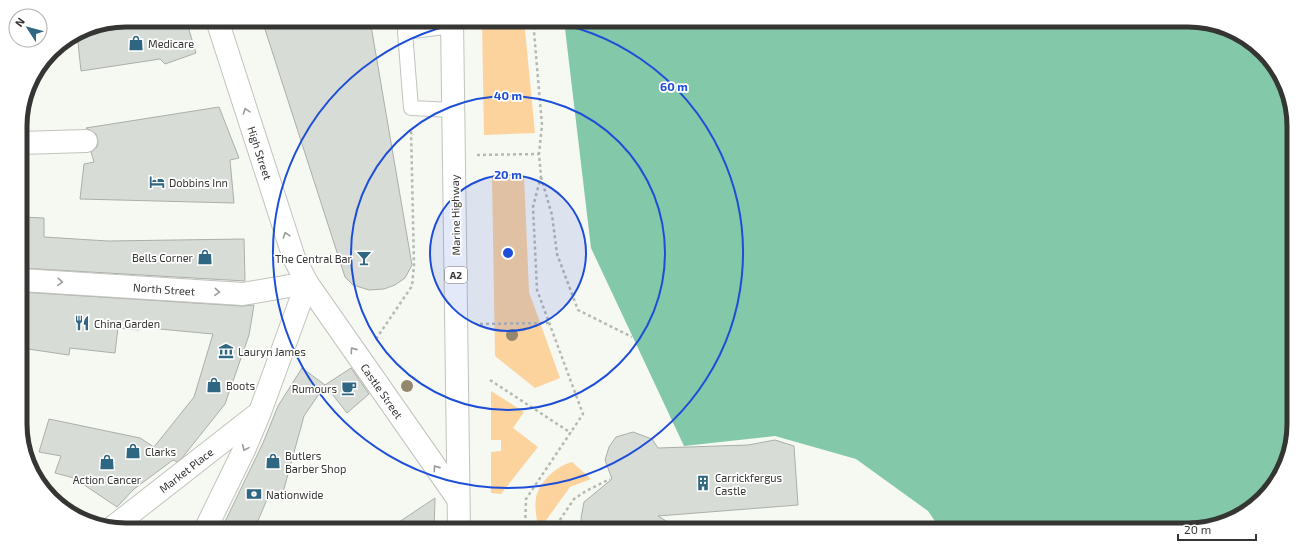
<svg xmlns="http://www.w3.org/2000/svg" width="1314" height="550" font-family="'Exo 2',sans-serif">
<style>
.green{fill:#fcd29d}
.water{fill:#83c8a9}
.building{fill:#d8dcd7;stroke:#abafaa}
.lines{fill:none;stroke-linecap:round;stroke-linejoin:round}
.lane-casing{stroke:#c2c3be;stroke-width:16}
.street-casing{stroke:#c2c3be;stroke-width:24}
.primary-casing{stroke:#c2c3be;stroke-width:24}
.path{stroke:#b6b8b3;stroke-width:2.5;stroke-dasharray:3 3;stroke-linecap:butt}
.lane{stroke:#fff;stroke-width:14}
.street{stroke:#fff;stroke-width:22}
.primary{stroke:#fff;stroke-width:22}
.tree{fill:#94876d}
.oneway{stroke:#9a9a99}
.ring{fill:none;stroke:#1d4ed8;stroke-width:2}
.labels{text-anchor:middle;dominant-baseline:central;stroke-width:3.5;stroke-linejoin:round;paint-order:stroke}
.shield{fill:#fff;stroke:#727270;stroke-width:1}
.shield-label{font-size:10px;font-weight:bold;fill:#353633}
.poi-label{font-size:11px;fill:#353633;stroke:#fff;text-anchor:start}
.street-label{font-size:11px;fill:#353633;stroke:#fff}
.rim{fill:none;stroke:#353633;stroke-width:5}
.centre{fill:#1d4ed8;stroke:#fff;stroke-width:2}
.ring-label{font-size:12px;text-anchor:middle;font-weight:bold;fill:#1d4ed8;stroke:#fff;stroke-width:3.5;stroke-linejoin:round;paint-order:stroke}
</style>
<rect width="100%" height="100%" fill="#f6f8f2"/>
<g class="green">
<path d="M482 20H524L535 133 484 135Z"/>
<path d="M524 175 529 292 560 378 535 388 495 356 492 177Z"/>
<path d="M491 391 524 412 513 428 538 447 501 494 491 493V452L501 451V440H491Z"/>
<path d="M572 462 591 479 570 487 539 530C537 519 534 509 536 498 539 482 556 466 572 462Z"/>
</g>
<path class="water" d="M564 20H1188L1228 28 1272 61 1293 112 1294 424 1286 464 1252 508 1195 530H941L928 511 856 459 775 436 684 446 591 248Z"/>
<g class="building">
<path d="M126 20H186L196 53 165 64 160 59 81 71 77 33 86 28Z"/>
<path d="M262 20H370L412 265 405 278 395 285 384 289 369 290 353 285 345 277Z"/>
<path d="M219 107 239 158 230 160 234 203 80 199 84 164 94 162 91 152 97 147 98 141 96 134 86 128Z"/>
<path d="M20 217 44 218V237L108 241 244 239 245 281 21 268Z"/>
<path d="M21 292 242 306 254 305 249 335 225 404 182 458 177 462 173 460 134 489 117 507 74 478 55 473 61 456 39 452 49 419 140 438 154 447 194 397 213 334 138 327 139 330 118 328 115 353 70 348 69 355 21 348Z"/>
<path d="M302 368 325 385 304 416 282 496 271 490 254 530H221L263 443 278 406Z"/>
<path d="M351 368 369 394 347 413 325 385Z"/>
<path d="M633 432 652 439 658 448 748 445 775 440 794 446 798 505 658 516 681 530H582L581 518 584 502 612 479 605 460 609 447 616 437Z"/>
<path d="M435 498 434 530H387Z"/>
</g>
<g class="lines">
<g class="lane-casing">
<path id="lane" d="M452 26 405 32 411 108 453 110"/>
</g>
<g class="street-casing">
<g id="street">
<path d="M217 20 294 258 307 283 458 499"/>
<path d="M20 143 86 141"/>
<path d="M21 280 243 294 307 283"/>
<path d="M113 527 259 413"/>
<path d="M205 530 244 450 260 412 307 283"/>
</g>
</g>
<g class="primary-casing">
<path id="primary" d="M452 20 459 530"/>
</g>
<g class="path">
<path d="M477 155 539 154"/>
<path d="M541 177 552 215 557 254 578 310 632 337"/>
<path d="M480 324 550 323"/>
<path d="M376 339 412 286 414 265 411 129"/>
<path d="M490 380 571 433"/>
<path d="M525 530 526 499 583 414 537 290 533 207 541 176 539 154 542 125 533 20"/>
<path d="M553 530 574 499 586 491 610 479"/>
</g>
<use href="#lane" class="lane"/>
<use href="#street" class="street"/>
<use href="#primary" class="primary"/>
</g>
<g class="tree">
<circle cx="512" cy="335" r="6"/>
<circle cx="407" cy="386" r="6"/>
</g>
<defs><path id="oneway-chevron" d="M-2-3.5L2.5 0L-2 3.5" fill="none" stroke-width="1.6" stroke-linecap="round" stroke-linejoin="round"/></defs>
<g class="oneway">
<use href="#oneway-chevron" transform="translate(246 111) rotate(-108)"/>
<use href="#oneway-chevron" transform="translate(286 235) rotate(-108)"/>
<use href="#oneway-chevron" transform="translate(60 282) rotate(4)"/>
<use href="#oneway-chevron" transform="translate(217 292) rotate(4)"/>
<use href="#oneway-chevron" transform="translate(353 350) rotate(-125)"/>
<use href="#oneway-chevron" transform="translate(245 448) rotate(114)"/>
<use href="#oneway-chevron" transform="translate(436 468) rotate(-125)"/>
</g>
<circle cx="508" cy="253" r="78" fill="#1d4ed8" fill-opacity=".12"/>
<g class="ring">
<circle cx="508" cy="253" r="78"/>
<circle cx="508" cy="253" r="157"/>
<path d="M539 20A235 235 0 1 1 477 20"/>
</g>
<defs>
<g id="shop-bare" transform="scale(1.2)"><path d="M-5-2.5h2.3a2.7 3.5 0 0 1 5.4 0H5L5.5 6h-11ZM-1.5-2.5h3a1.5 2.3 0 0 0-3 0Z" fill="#2f6681" stroke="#fff" stroke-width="2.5" paint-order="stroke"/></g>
<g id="hotel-bare" transform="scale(1.2)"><path d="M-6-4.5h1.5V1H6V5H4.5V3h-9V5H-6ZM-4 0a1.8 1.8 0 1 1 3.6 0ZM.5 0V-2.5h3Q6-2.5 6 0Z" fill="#2f6681" stroke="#fff" stroke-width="2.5" paint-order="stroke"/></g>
<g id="bar-bare" transform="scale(1.2)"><path d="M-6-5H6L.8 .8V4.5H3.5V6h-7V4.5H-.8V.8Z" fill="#2f6681" stroke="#fff" stroke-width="2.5" paint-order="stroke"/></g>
<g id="restaurant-bare" transform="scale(1.2)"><path d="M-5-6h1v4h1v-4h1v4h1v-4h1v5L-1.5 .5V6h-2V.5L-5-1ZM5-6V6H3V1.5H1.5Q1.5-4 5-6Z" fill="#2f6681" stroke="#fff" stroke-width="2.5" paint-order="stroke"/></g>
<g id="museum-bare" transform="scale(1.2)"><path d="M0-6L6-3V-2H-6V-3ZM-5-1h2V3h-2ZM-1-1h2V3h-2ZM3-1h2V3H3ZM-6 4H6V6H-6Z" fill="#2f6681" stroke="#fff" stroke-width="2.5" paint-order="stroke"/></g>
<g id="cafe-bare" transform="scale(1.2)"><path d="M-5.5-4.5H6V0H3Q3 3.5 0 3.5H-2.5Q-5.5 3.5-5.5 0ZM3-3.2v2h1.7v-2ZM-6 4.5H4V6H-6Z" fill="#2f6681" stroke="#fff" stroke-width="2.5" paint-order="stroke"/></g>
<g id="building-bare" transform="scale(1.2)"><path d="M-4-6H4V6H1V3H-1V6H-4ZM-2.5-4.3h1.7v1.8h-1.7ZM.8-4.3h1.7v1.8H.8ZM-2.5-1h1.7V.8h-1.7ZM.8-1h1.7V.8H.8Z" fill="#2f6681" stroke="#fff" stroke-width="2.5" paint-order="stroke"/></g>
<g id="bank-bare" transform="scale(1.2)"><path d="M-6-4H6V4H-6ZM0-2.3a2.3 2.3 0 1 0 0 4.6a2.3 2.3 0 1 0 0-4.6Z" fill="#2f6681" stroke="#fff" stroke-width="2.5" paint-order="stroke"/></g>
</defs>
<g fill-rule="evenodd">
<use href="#shop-bare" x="136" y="43"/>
<use href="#hotel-bare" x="157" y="182"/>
<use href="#shop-bare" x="205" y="257"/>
<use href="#bar-bare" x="364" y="258"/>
<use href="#restaurant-bare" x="82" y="323"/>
<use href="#museum-bare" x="226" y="351"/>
<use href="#shop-bare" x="214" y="385"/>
<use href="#cafe-bare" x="349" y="388"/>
<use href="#shop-bare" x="133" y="451"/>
<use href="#shop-bare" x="273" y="461"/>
<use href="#shop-bare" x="107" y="462"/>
<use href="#building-bare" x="703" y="483"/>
<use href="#bank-bare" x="254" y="494"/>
</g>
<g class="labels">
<rect class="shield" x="445" y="267" width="22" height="16" rx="3"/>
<g class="shield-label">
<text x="456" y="275">A2</text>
</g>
<g class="poi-label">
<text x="148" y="43">Medicare</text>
<text x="169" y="182">Dobbins Inn</text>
<text x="193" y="257" text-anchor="end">Bells Corner</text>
<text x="352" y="258" text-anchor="end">The Central Bar</text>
<text x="94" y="323">China Garden</text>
<text x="238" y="351">Lauryn James</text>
<text x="226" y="385">Boots</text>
<text x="337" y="388" text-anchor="end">Rumours</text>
<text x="145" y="451">Clarks</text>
<text x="285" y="455">Butlers<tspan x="285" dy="13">Barber Shop</tspan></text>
<text x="715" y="477">Carrickfergus<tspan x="715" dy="13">Castle</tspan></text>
<text x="107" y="479" text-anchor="middle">Action Cancer</text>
<text x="266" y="494">Nationwide</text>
</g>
<g class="street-label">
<text transform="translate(260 153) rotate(72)">High Street</text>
<text transform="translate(455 215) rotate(-91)">Marine Highway</text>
<text transform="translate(164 289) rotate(4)">North Street</text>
<text transform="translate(382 391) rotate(55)">Castle Street</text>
<text transform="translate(186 470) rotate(-38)">Market Place</text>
</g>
</g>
<path d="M0 0H1314V550H0ZM126 27H1188A99 99 0 0 1 1287 126V424A99 99 0 0 1 1188 523H126A99 99 0 0 1 27 424V126A99 99 0 0 1 126 27Z" fill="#fff" fill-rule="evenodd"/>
<path class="rim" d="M126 27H1188A99 99 0 0 1 1287 126V424A99 99 0 0 1 1188 523H126A99 99 0 0 1 27 424V126A99 99 0 0 1 126 27Z"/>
<circle cx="508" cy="253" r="6" class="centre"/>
<g class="ring-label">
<text x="674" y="91">60 m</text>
<text x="508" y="100">40 m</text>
<text x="508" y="179">20 m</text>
</g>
<g transform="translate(28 28) rotate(306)"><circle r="19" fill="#ffffff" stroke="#aeafad"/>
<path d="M0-3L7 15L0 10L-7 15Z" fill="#2f6681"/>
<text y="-6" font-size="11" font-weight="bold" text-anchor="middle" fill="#353633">N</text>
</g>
<path d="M1178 534v6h78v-6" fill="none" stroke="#353633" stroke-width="2"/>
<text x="1184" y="534" font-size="12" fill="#353633" stroke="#ffffff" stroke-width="3" paint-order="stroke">20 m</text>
</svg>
